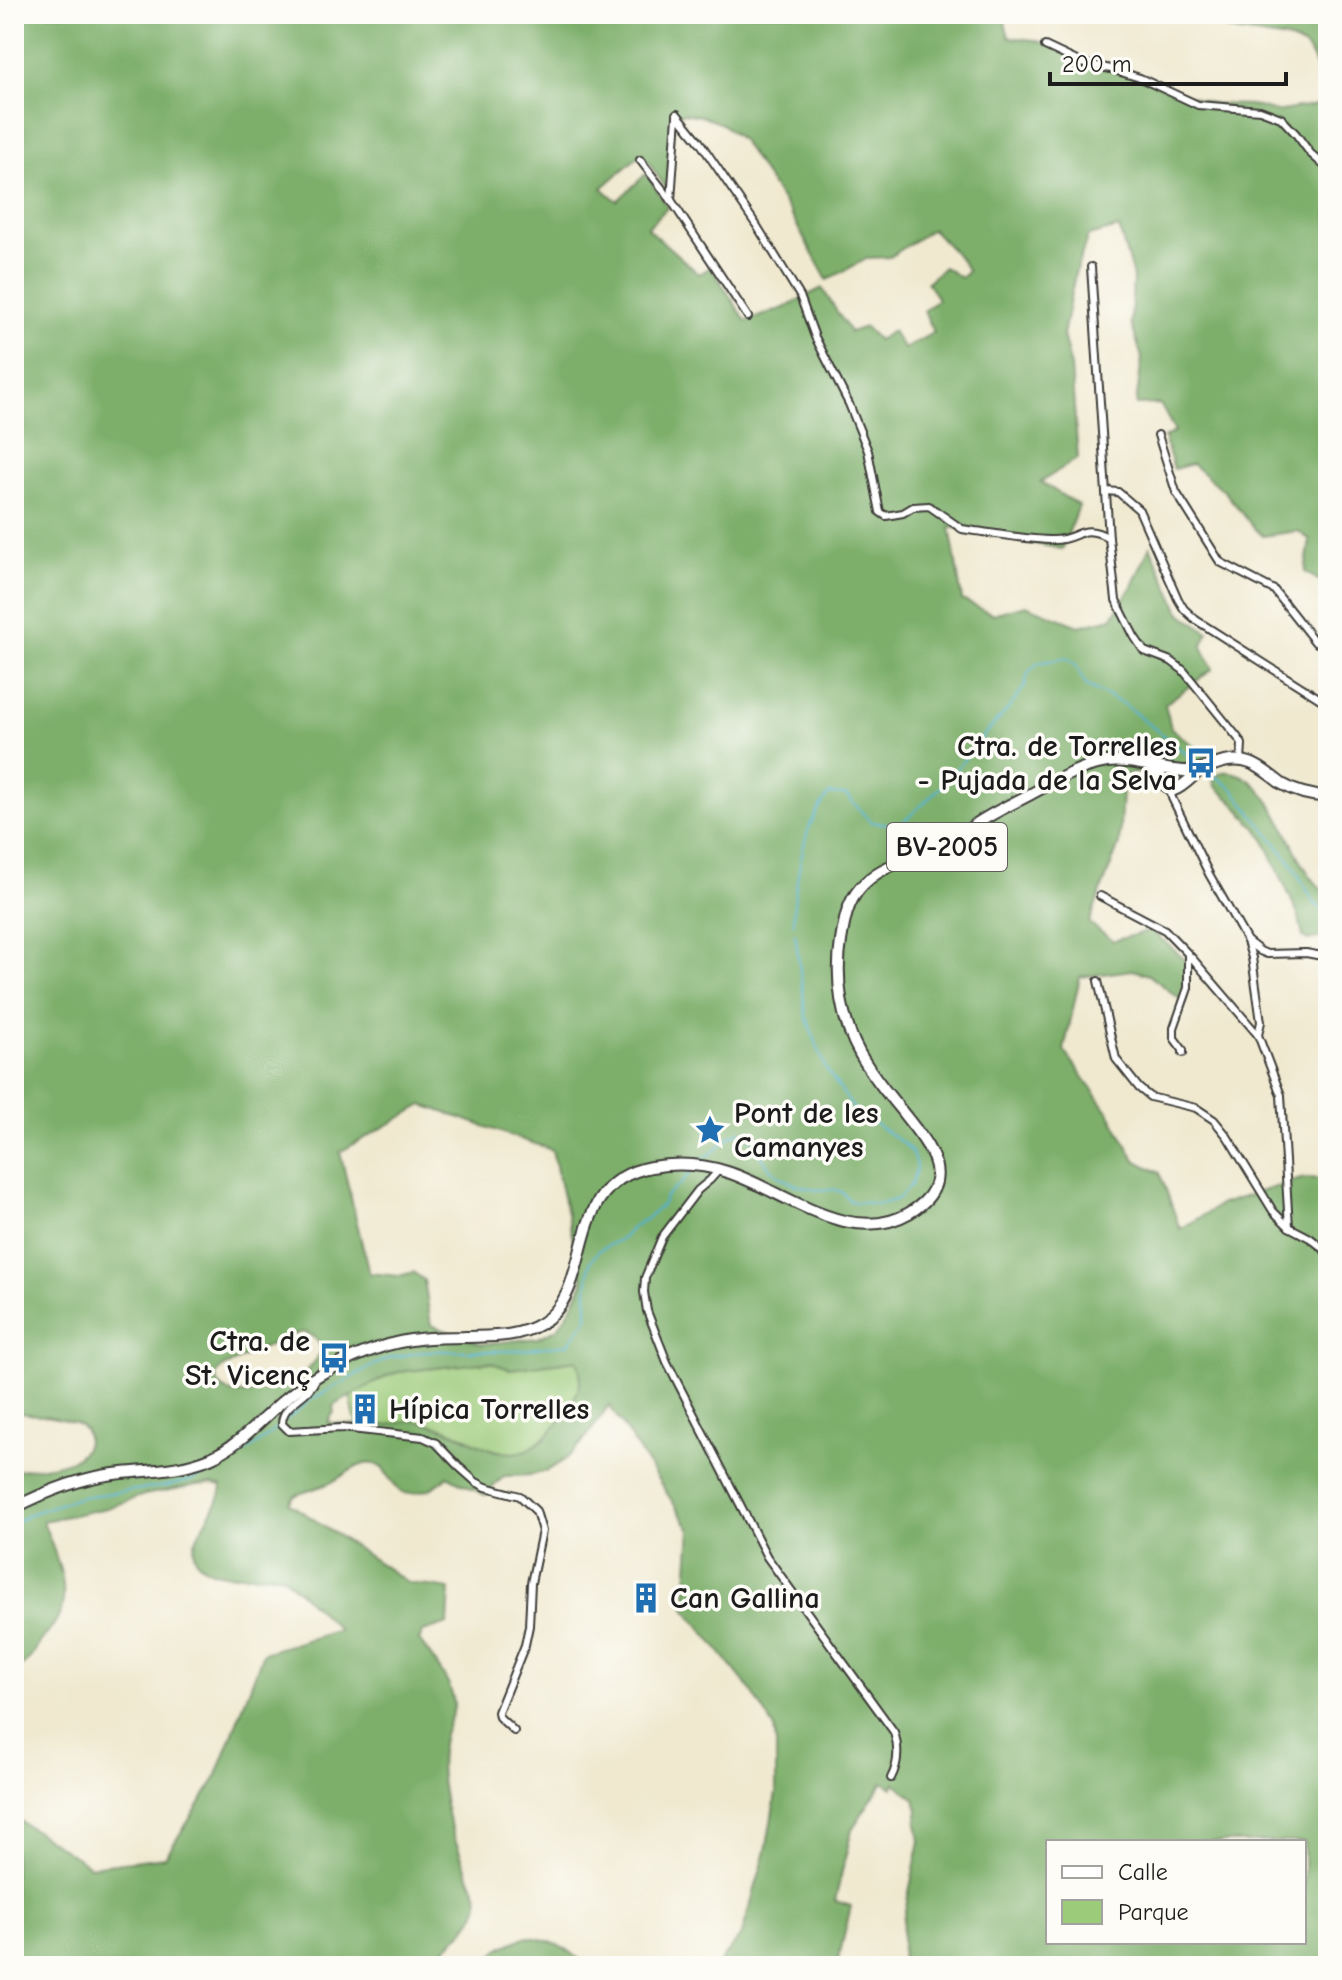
<svg xmlns="http://www.w3.org/2000/svg" width="1342" height="1980" font-family="'Comic Neue',sans-serif">
<style>
.green{fill:#9ccb7a;stroke:#5c744b;stroke-width:2}
.forest{fill:#7daf6a;stroke:#4c6643;stroke-width:2;fill-rule:evenodd}
.lines{fill:none;stroke-linecap:round;stroke-linejoin:round}
.stream{stroke:#4fb1ce;stroke-width:2}
.street-casing{stroke:#3c3b37;stroke-width:10}
.primary-casing{stroke:#3c3b37;stroke-width:14}
.street{stroke:#fff;stroke-width:6}
.primary{stroke:#fff;stroke-width:10}
.labels{text-anchor:middle;dominant-baseline:central;stroke-width:7;stroke-linejoin:round;paint-order:stroke}
.shield{fill:#fdfcf7;stroke:#605f5e;stroke-width:2}
.shield-label{font-size:28px;font-weight:bold;fill:#1c1c1c}
.poi-label{font-size:30px;font-weight:bold;fill:#1c1c1c;stroke:#fdfcf7;text-anchor:start}
</style>
<rect width="100%" height="100%" fill="#fdfcf7"/>
<filter id="ink" filterUnits="userSpaceOnUse"><feTurbulence type="fractalNoise" baseFrequency=".0125" numOctaves="2"/><feDisplacementMap in="SourceGraphic" scale="16" xChannelSelector="R" yChannelSelector="G"/><feConvolveMatrix kernelMatrix="1 2 1 2 8 2 1 2 1" color-interpolation-filters="sRGB"/></filter>
<filter id="wash" filterUnits="userSpaceOnUse"><feTurbulence type="fractalNoise" baseFrequency=".006" numOctaves="4" result="noise"/><feDisplacementMap in="SourceGraphic" scale="32" xChannelSelector="R" yChannelSelector="G"/><feGaussianBlur stdDeviation="1.8" result="paint"/><feColorMatrix in="noise" values="0 0 0 0 0 0 0 0 0 0 0 0 0 0 0 0 0 1.4 0 .05"/><feComposite in="paint" operator="in"/></filter>
<g filter="url(#wash)">
<rect width="100%" height="100%" fill="#f0e9d0"/>
<path class="green" d="M578 1360C579 1366 581 1372 581 1378 580 1405 539 1455 510 1454 490 1452 475 1441 458 1434 449 1429 439 1427 429 1424 414 1420 401 1424 386 1425 376 1425 366 1424 356 1423L350 1396 389 1375 399 1372 489 1362 510 1369Z"/>
<g class="forest">
<path d="M14 14H1008L1004 18 1009 37 1034 40 1053 45 1084 60 1125 69 1187 95 1214 104 1252 105 1276 112 1320 104C1320 30 1293 42 1235 31 1221 29 1207 20 1194 14H1328V586L1305 572 1310 540 1298 531 1263 536 1253 527 1225 492 1192 464 1174 469 1164 438 1175 431 1160 404 1136 405 1142 358 1131 323 1133 277 1119 228 1088 236 1075 274 1063 335 1071 367 1078 458 1041 482 1079 506 1062 549 950 527 962 600 992 614 1026 605 1079 626 1112 618 1132 586 1150 546 1180 612 1208 632 1202 647 1213 669 1165 704 1171 728 1210 759 1150 772 1123 775 1119 844 1089 923 1113 941 1151 930 1189 963 1185 1003 1149 975 1132 970 1080 977 1064 1050 1110 1114 1135 1160 1160 1173 1180 1229 1222 1204 1304 1178 1328 1179V1966H901L903 1920 920 1841 917 1823 918 1811 915 1799 895 1783 892 1788 883 1782 852 1829 835 1901 851 1906 837 1966H717L742 1934 766 1851 776 1793V1745L774 1727 752 1692 685 1608 691 1530 609 1405C590 1432 571 1466 536 1474 526 1476 514 1476 504 1476L485 1495 447 1476C436 1489 419 1495 402 1493 393 1486 390 1476 382 1468 365 1454 345 1476 330 1483 318 1488 306 1491 294 1496L289 1503 409 1583 450 1589 448 1624 423 1632 419 1640C431 1657 453 1683 454 1705 454 1715 447 1725 444 1734 437 1762 441 1786 447 1813 452 1835 462 1857 470 1878 473 1884 479 1894 479 1900 479 1923 441 1952 425 1966H14V1817L90 1866 165 1857 215 1780 263 1653 339 1630 283 1576C262 1572 240 1578 219 1573 161 1557 221 1516 222 1486L212 1484 197 1485 144 1495 107 1508 43 1521C53 1550 73 1588 58 1618 53 1627 45 1634 39 1643 32 1654 27 1667 14 1669V1472L17 1470C37 1467 87 1467 87 1439 87 1432 83 1427 77 1424 65 1417 30 1415 14 1412ZM683 113 701 116 722 124 742 141 789 211 827 280 868 258 890 257 932 229 958 256 968 271 961 278 944 267 927 282 938 299 924 311 934 332 904 349 892 331 878 340 865 327 850 332 822 288 784 308 746 321 711 267 699 274 647 228 668 207 646 174 617 201 602 188 642 153 668 191 674 117ZM423 1105 552 1150 583 1282 573 1305 558 1328 538 1338 482 1344 431 1325 424 1280 413 1272 399 1276 369 1273 340 1152ZM303 1332C313 1335 322 1342 321 1353 314 1364 305 1373 294 1380 274 1391 222 1407 215 1375L223 1367 289 1336ZM577 1360C586 1384 576 1397 563 1416 513 1493 474 1426 412 1421 404 1420 397 1424 388 1425 370 1426 345 1425 328 1422L334 1412 333 1406 389 1375 399 1372 489 1362 510 1369ZM1048 1842H1304V1942H1048Z"/>
<path d="M1222 772C1265 768 1286 836 1304 866 1310 877 1319 887 1328 895V936L1308 940 1303 937 1299 917 1265 841 1256 828 1232 801 1215 786 1213 779Z"/>
<path d="M525 1937C549 1938 570 1949 587 1966H481L501 1948Z"/>
</g>
<g class="lines">
<g class="stream">
<path d="M1211 773 1233 789 1290 861 1316 905 1328 911"/>
<path d="M794 924C791 905 802 847 809 828 814 815 821 805 829 794L846 795 871 822 900 825 942 786 986 733 1010 707 1025 686 1028 673 1038 663 1066 658 1075 664 1086 685 1125 705 1199 764"/>
<path d="M699 1162 717 1149 732 1135 741 1131 750 1138 768 1166 780 1177 796 1185 816 1190 832 1189 842 1192 850 1201 855 1202 881 1204 898 1199 911 1185 915 1173 916 1166 912 1152 904 1144 853 1108 825 1067 806 1016 795 933"/>
<path d="M14 1523 35 1512 81 1497 166 1486 192 1480 221 1467 259 1443 309 1401 374 1365 389 1358 428 1351H514L568 1344 587 1319V1289L590 1262 599 1250 623 1238 635 1225 646 1219 663 1204 665 1197 682 1183 692 1169"/>
</g>
</g>
</g>
<g filter="url(#ink)">
<g class="lines">
<g class="street-casing">
<g id="street">
<path d="M1045 46 1081 63 1111 69 1140 78 1198 105 1260 110 1281 118 1296 134 1310 153 1328 169"/>
<path d="M677 114 699 141 757 226 800 296 815 337 849 404 868 451 880 512 886 516 903 513 913 507 929 506 962 529 975 531C1001 534 1028 540 1053 540 1080 540 1080 522 1109 538"/>
<path d="M677 116 671 200 748 317"/>
<path d="M640 160 671 200"/>
<path d="M1091 267 1109 538 1116 600 1134 636 1144 651 1171 661 1183 670 1238 738 1242 744 1241 761"/>
<path d="M1327 400 1328 401"/>
<path d="M1158 435 1176 492 1220 562 1274 590 1315 642 1328 648"/>
<path d="M1106 491 1118 492 1139 510 1178 599 1184 609 1196 620 1328 704"/>
<path d="M1170 789 1172 798 1209 874 1247 941 1260 951 1267 954 1306 953 1322 956 1328 959"/>
<path d="M1100 896 1165 930 1192 958 1258 1035"/>
<path d="M1247 941 1252 958 1261 1022 1258 1035 1281 1095 1289 1227"/>
<path d="M1098 981 1116 1059 1139 1088 1150 1097 1196 1108 1214 1120 1227 1136 1273 1211 1289 1227 1310 1238 1324 1249 1328 1257"/>
<path d="M1183 1053V1050L1174 1038V1028L1188 988V954"/>
<path d="M719 1170 710 1180 698 1190 662 1237 645 1278 644 1292 647 1311 667 1362 767 1557 894 1732C899 1748 899 1763 891 1778"/>
<path d="M316 1379C308 1399 282 1402 282 1424L289 1431 342 1428 423 1437 436 1443 458 1466 476 1482 486 1487 520 1496 536 1511 542 1531 531 1583 529 1626 525 1645 498 1712 499 1717 514 1731"/>
</g>
</g>
<g class="primary-casing">
<g id="primary">
<path d="M1151 767 1163 779 1166 786 1174 790C1182 788 1192 777 1199 771"/>
<path d="M14 1508C45 1492 80 1478 114 1474 147 1470 179 1471 210 1458 240 1445 260 1420 285 1399 312 1377 345 1359 378 1348 406 1338 435 1337 464 1337 490 1336 517 1338 540 1324 599 1290 560 1184 651 1167 675 1163 703 1164 727 1172 782 1189 849 1248 909 1213 963 1181 926 1142 900 1109 886 1092 871 1073 860 1054 841 1020 835 980 841 941 844 922 847 903 860 888 873 873 891 864 910 860 922 857 935 855 946 848 954 843 961 835 969 829 986 816 1008 806 1027 796 1052 783 1079 766 1107 762 1133 759 1159 770 1184 771 1207 772 1226 754 1250 763 1262 767 1272 777 1282 784 1297 793 1311 796 1328 797"/>
</g>
</g>
<use href="#street" class="street"/>
<use href="#primary" class="primary"/>
</g>
</g>
<defs>
<g id="bus-bare" transform="scale(2.4)"><path d="M-5-6H5V4H4V6H2V4H-2V6H-4V4H-5ZM-3.5-4V0h7V-4ZM-3.5 1.2v1.5H-2V1.2ZM2 1.2v1.5H3.5V1.2Z" fill="#1f6fb2" stroke="#fdfcf7" stroke-width="2.5" paint-order="stroke"/></g>
<g id="sight-bare" transform="scale(2.4)"><path d="M0-6L1.8-2.2L6-1.7L2.9 1.2L3.7 5.4L0 3.3L-3.7 5.4L-2.9 1.2L-6-1.7L-1.8-2.2Z" fill="#1f6fb2" stroke="#fdfcf7" stroke-width="2.5" paint-order="stroke"/></g>
<g id="building-bare" transform="scale(2.4)"><path d="M-4-6H4V6H1V3H-1V6H-4ZM-2.5-4.3h1.7v1.8h-1.7ZM.8-4.3h1.7v1.8H.8ZM-2.5-1h1.7V.8h-1.7ZM.8-1h1.7V.8H.8Z" fill="#1f6fb2" stroke="#fdfcf7" stroke-width="2.5" paint-order="stroke"/></g>
</defs>
<g fill-rule="evenodd">
<use href="#bus-bare" x="1201" y="763"/>
<use href="#sight-bare" x="710" y="1130"/>
<use href="#bus-bare" x="334" y="1358"/>
<use href="#building-bare" x="365" y="1409"/>
<use href="#building-bare" x="646" y="1598"/>
</g>
<g class="labels">
<rect class="shield" x="887" y="823" width="120" height="48" rx="6"/>
<g class="shield-label">
<text x="947" y="847">BV-2005</text>
</g>
<g class="poi-label">
<text x="1177" y="746" text-anchor="end">Ctra. de Torrelles<tspan x="1177" dy="34">- Pujada de la Selva</tspan></text>
<text x="734" y="1113">Pont de les<tspan x="734" dy="34">Camanyes</tspan></text>
<text x="310" y="1341" text-anchor="end">Ctra. de<tspan x="310" dy="34">St. Vicenç</tspan></text>
<text x="389" y="1409">Hípica Torrelles</text>
<text x="670" y="1598">Can Gallina</text>
</g>
</g>
<rect width="1342" height="1980" fill="none" stroke="#fdfcf7" stroke-width="48"/>
<rect x="1046" y="1840" width="260" height="104" fill="#fdfcf7" stroke="#a3a29f" stroke-width="2"/>
<rect x="1062" y="1866" width="40" height="12" fill="#ffffff" stroke="#a3a29f" stroke-width="2"/>
<text x="1118" y="1880" font-size="24" fill="#1c1c1c">Calle</text>
<rect x="1062" y="1900" width="40" height="24" fill="#9ccb7a" stroke="#a3a29f" stroke-width="2"/>
<text x="1118" y="1920" font-size="24" fill="#1c1c1c">Parque</text>
<path d="M1050 72v12h236v-12" fill="none" stroke="#1c1c1c" stroke-width="4"/>
<text x="1062" y="72" font-size="24" fill="#1c1c1c" stroke="#fdfcf7" stroke-width="6" paint-order="stroke">200 m</text>
</svg>
